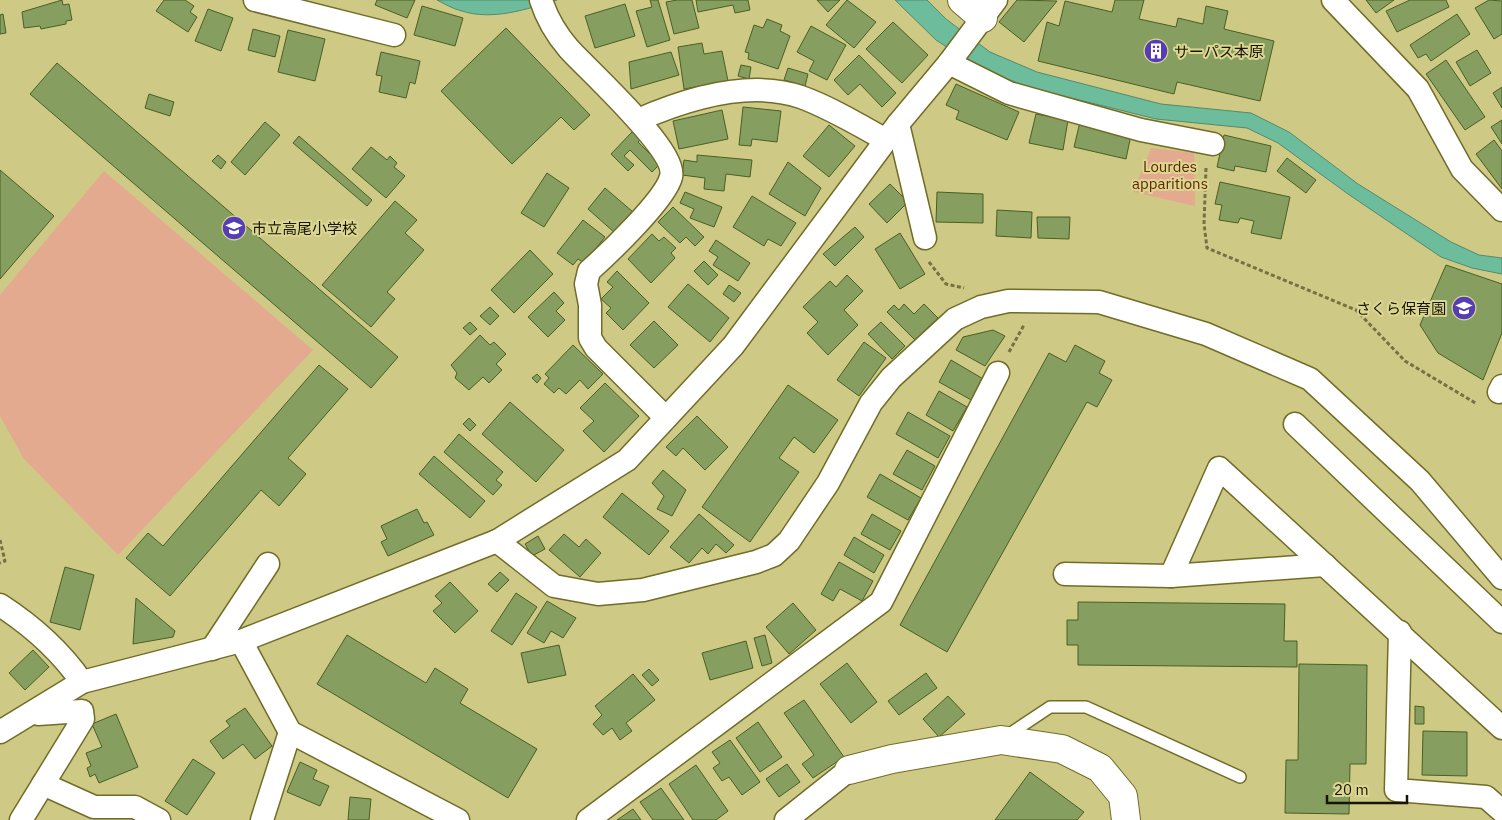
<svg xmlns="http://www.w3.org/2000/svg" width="1502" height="820" font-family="'IBM Plex Sans','Noto Sans JP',sans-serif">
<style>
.green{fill:#e3aa8f}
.water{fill:#6dbc9c;stroke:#538a6d}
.building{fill:#869e60;stroke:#4a5f22}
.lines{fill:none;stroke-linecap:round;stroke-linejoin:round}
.lane-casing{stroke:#716d28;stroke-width:14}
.street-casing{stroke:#716d28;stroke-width:25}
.secondary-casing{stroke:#716d28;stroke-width:30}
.path{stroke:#747143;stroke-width:3;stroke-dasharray:4 2.5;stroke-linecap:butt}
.lane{stroke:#fff;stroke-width:11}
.street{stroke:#fff;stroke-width:22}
.secondary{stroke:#fff;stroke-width:28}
.labels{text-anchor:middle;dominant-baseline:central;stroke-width:4;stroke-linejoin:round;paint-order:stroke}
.poi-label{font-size:15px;fill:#171500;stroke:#dbd792;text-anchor:start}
.park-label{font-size:15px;fill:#612501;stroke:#dbd792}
</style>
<rect width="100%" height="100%" fill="#ceca85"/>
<g class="green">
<path d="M1151 148 1194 153 1195 206 1133 192Z"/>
<path d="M104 171 313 350 118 555 24 459 0 416V295Z"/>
</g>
<g class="water">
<path d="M437 0H557C527 9 493 21 462 11 453 9 445 4 437 0Z"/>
<path d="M895 0H927L946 19 990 52 1037 72 1161 104 1251 113 1289 132 1358 184 1451 242 1479 255 1502 258V274L1472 268 1441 257 1348 194 1278 143 1247 128 1156 119 1031 88 980 69 936 40Z"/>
</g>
<g class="building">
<path d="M62 0 63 5 69 4 72 20 66 21V24L41 29 40 26 24 28 22 12Z"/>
<path d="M164 0H185L194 6 190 12 197 17 188 32 156 11Z"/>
<path d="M377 0H415L407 18 375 5Z"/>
<path d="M650 0H658L670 40 647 47 636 11 652 7Z"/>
<path d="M677 0H692L699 28 674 34 666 2Z"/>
<path d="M696 0H748L750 10 735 13 733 5 698 12Z"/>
<path d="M817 0H840L828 12Z"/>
<path d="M847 0 876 22 854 48 826 25Z"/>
<path d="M1017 0 1057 1 1024 42 999 22Z"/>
<path d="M1115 0H1144L1139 19 1176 27 1178 18 1203 24 1206 6 1228 11 1224 29 1274 41 1260 101 1177 82 1174 94 1038 61 1047 22 1059 26 1065 1 1112 12Z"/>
<path d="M1366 0H1394L1376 13Z"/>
<path d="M1410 0H1446L1449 7 1397 32 1386 11Z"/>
<path d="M1489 0 1502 1V34L1494 39 1475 8Z"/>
<path d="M625 4 635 36 595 48 585 16Z"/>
<path d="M422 6 463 18 455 46 414 35Z"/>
<path d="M208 9 233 18 221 51 195 41Z"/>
<path d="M3 14 6 33 0 34V15Z"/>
<path d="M1457 14 1470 34 1431 61 1426 54 1418 58 1410 45Z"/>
<path d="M767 19 782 25 780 31 790 36 778 69 748 59 749 53 745 52 754 25 763 28Z"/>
<path d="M893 22 928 55 902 83 866 49Z"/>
<path d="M811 26 846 45 827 80 809 71 814 61 797 52Z"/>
<path d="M506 28 590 115 574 130 561 117 512 164 441 91Z"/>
<path d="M253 29 280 36 275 57 248 50Z"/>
<path d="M288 30 325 39 315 81 278 72Z"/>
<path d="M702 43 704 54 722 51 728 81 684 89 678 47Z"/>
<path d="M1477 50 1491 73 1470 86 1456 62Z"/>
<path d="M381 52 420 61 415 84 410 82 406 98 379 92 382 76 376 75Z"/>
<path d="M671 52 679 75 631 89 629 62Z"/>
<path d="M859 55 896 93 882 107 860 84 848 95 834 80Z"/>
<path d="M1446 60 1485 117 1465 130 1426 74Z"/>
<path d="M57 63 398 357 371 388 30 94Z"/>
<path d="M741 65 751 67 749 79 738 76Z"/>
<path d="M788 68 808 74 805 86 784 80Z"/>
<path d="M956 84 1019 112 1007 140 956 119 959 111 946 105Z"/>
<path d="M1502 87V108L1493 93Z"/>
<path d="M149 94 174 102 170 116 145 108Z"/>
<path d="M743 107 781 111 777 142 752 139 751 146 739 145Z"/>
<path d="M722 110 728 139 679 149 673 121Z"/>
<path d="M1036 114 1068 120 1063 150 1029 143Z"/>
<path d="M1502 120V144L1491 127Z"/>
<path d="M265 122 280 135 245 175 231 162Z"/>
<path d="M1080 122 1131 135 1126 159 1074 147Z"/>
<path d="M829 125 855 146 829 177 803 156Z"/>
<path d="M633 131 641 139 638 142 660 164 652 172 630 150 624 156 634 165 628 171 611 154Z"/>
<path d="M1224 135 1271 146 1266 172 1235 166 1234 171 1217 167Z"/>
<path d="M299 136 372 200 367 206 293 143Z"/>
<path d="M1494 140 1502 151V189L1476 154Z"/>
<path d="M371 147 387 160 390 156 397 163 394 167 405 176 386 198 352 169Z"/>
<path d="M218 155 226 162 221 169 212 161Z"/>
<path d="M697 155 752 160 750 177 726 174 724 191 704 189 705 178 682 175 684 160 697 162Z"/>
<path d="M1287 158 1316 180 1306 193 1277 171Z"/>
<path d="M788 162 821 188 805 216 769 194Z"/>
<path d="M0 170 54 216 0 279Z"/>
<path d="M547 173 569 188 544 227 521 213Z"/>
<path d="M1220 182 1290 197 1281 239 1251 233 1254 221 1240 218 1238 223 1219 220 1222 205 1215 204Z"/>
<path d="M890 184 908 202 887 223 869 204Z"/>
<path d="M605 188 633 212 615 233 588 209Z"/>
<path d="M685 192 722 207 714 227 690 218 694 209 680 203Z"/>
<path d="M937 192 983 194V223L936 222Z"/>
<path d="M752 196 796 223 781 246 768 239 764 246 733 227Z"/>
<path d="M395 201 417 220 405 233 424 250 387 292 395 299 371 327 322 285Z"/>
<path d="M673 207 704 237 695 246 686 237 680 243 658 222Z"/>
<path d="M997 210 1032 212 1031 238 996 236Z"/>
<path d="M1037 217H1070L1069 239 1038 238Z"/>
<path d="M583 220 605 237 584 263 578 259 573 265 557 253Z"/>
<path d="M855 227 864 237 835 266 823 254Z"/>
<path d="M900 233 925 274 900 289 875 249Z"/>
<path d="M652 234 659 241 664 237 676 248 671 253 675 258 651 283 628 259Z"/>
<path d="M716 240 750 263 738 281 713 265 718 257 709 251Z"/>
<path d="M530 250 553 274 514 313 491 290Z"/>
<path d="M704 261 718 275 708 285 694 271Z"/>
<path d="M1446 265 1502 284V333L1483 380 1438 353 1420 325Z"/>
<path d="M617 271 649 303 623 330 606 313 611 308 601 299 613 287 607 282Z"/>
<path d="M847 275 863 291 844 310 858 325 828 355 807 333 818 322 803 307 830 281 836 287Z"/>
<path d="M688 284 729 318 710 342 668 307Z"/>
<path d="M729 285 741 293 734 302 723 294Z"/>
<path d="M554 292 564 303 556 311 565 320 548 337 528 317Z"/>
<path d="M904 304 914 314 924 304 938 318 915 340 887 312 894 305 899 310Z"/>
<path d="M490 307 499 316 490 325 480 316Z"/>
<path d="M654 321 678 345 654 368 630 345Z"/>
<path d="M470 322 477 329 470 335 463 328Z"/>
<path d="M881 322 905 346 892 359 868 334Z"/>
<path d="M993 330 1005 336 985 366 956 350 963 337Z"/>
<path d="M480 335 490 345 494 342 506 354 496 364 502 370 489 383 483 377 469 390 455 378 457 373 451 365Z"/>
<path d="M864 342 886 358 859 396 837 380Z"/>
<path d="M573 345 603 374 588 389 580 380 566 394 559 388 554 393 544 384 549 378 545 374Z"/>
<path d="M1075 345 1105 361 1099 373 1112 380 1097 407 1087 402 947 652 900 625 1049 353 1066 362Z"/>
<path d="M951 360 985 380 973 401 939 382Z"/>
<path d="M319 365 348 389 288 458 306 474 279 506 261 490 170 596 126 558 148 533 163 546Z"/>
<path d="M537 374 541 378 537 383 532 378Z"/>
<path d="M605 383 639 416 604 452 583 431 594 421 580 408Z"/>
<path d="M788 385 838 420 814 453 794 437 779 458 799 472 750 542 702 507Z"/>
<path d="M939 391 967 407 953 431 926 415Z"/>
<path d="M510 402 564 450 536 482 482 434Z"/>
<path d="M908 412 950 436 938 458 896 434Z"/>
<path d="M697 416 728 447 705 470 683 448 676 456 666 447Z"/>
<path d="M469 418 476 425 470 431 463 424Z"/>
<path d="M459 434 503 472 496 480 502 485 493 495 444 452Z"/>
<path d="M907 450 935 466 922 490 893 474Z"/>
<path d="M434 456 485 501 470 518 419 474Z"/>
<path d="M663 470 686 490 672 516 657 509 664 496 652 483Z"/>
<path d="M880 474 921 498 908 520 867 497Z"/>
<path d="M622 493 669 531 649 555 603 517Z"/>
<path d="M417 509 424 523 427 522 434 535 388 556 381 542 387 539 381 526Z"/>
<path d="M699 514 734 545 726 553 716 544 708 554 702 548 689 563 670 547Z"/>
<path d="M872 514 901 531 890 550 861 534Z"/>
<path d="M564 534 579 547 586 539 601 553 580 577 549 550Z"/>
<path d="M538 536 545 549 532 556 525 544Z"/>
<path d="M854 537 884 555 874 573 844 555Z"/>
<path d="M839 562 873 581 862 601 840 589 833 601 821 594Z"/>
<path d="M65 567 94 575 80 630 50 622Z"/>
<path d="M500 572 509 580 497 592 488 584Z"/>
<path d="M450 582 478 611 455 633 433 611 442 603 435 596Z"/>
<path d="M516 593 537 607 512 645 491 631Z"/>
<path d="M136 598 175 631 173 637 133 644Z"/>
<path d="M547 601 576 618 563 638 551 631 544 643 527 633Z"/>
<path d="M1078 602 1285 604 1284 641H1297V667L1078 665V645H1067V620H1078Z"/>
<path d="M793 603 816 630 789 654 766 627Z"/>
<path d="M347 635 426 683 435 668 468 689 460 703 537 749 508 798 317 684Z"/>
<path d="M765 635 772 663 762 666 754 638Z"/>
<path d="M746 641 753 668 710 680 702 653Z"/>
<path d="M559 645 566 675 528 683 521 653Z"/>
<path d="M33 650 49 667 25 690 9 673Z"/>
<path d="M847 663 877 702 851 723 820 684Z"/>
<path d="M1299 664 1367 665 1366 764H1350L1349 814 1285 813 1286 760H1298Z"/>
<path d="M649 669 659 680 652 686 642 675Z"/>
<path d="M926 673 937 688 899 715 888 701Z"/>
<path d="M633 674 655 700 626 723 632 731 620 740 612 728 603 735 593 724 602 715 595 706Z"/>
<path d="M948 696 965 714 939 737 923 719Z"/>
<path d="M804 700 844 757 813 778 802 764 814 755 784 713Z"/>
<path d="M1415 706 1424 707V724H1415Z"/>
<path d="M245 708 272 746 255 759 243 744 223 759 210 741 230 726 226 721Z"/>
<path d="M116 714 138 767 99 783 95 774 90 777 87 768 91 766 86 753 102 747 92 724Z"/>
<path d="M758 722 782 757 760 772 736 738Z"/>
<path d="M1423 731 1467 732V776L1422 775Z"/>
<path d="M730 740 760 782 742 795 729 777 722 781 713 768 720 763 712 752Z"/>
<path d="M193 759 215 773 187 815 165 801Z"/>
<path d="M300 762 317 770 313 779 329 786 320 806 287 792Z"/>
<path d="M787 764 800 782 779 797 766 779Z"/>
<path d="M696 765 728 811 716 820H693L669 784Z"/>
<path d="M1030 772 1084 812 1077 820H995Z"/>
<path d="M661 788 684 820H653L640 802Z"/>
<path d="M350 797 371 799 369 820H348Z"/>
<path d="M633 809 641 820H617Z"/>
</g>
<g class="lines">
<g class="lane-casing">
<path id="lane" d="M1005 737 1050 707H1086L1240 777"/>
</g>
<g class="street-casing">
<g id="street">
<path d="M255 0 394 35"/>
<path d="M541 0C547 19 556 34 569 49 589 71 678 151 671 177 665 200 608 254 589 271L586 284 590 305V338L596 348 666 418"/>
<path d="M1333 0 1418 89 1462 169 1502 210"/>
<path d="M949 63 1009 93 1141 130 1213 144"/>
<path d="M638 120C686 99 749 79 801 97 831 108 859 125 886 140"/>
<path d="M898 124 925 238"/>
<path d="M1499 392 1502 386"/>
<path d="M1295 424 1502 622"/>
<path d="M497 541 554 586 598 594 643 590 756 562 774 555 789 541 828 483 871 403 891 378 955 319 981 307 1008 301 1099 302 1206 334 1310 379 1420 481 1502 578"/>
<path d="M1065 574 1171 576 1325 565"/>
<path d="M1171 576 1219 468 1502 728"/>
<path d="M0 605C31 625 61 652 82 682"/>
<path d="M1400 632 1396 790 1486 797 1502 811"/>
<path d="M241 641 290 732 458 820"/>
<path d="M212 649 268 564"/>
<path d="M0 732 82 682 241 641 497 541 627 460 733 346 898 124 949 63 996 0"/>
<path d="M43 784 94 807H135L159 820"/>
<path d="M21 820 83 719 82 711 38 714"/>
<path d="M262 820 290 732"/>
<path d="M588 820 881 602 998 373"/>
<path d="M786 820 849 770"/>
</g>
</g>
<g class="secondary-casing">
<g id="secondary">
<path d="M962 0 983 18"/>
<path d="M849 770 892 759 1001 740 1062 749 1100 768 1123 796 1126 820"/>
</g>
</g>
<g class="path">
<path d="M1206 168 1204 224 1207 248 1356 310 1405 361 1477 404"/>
<path d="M929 262 946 284 964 288"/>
<path d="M1009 352 1024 325"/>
<path d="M0 540 5 561 0 563"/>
</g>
<use href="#lane" class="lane"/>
<use href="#street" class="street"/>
<use href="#secondary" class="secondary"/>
</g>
<defs>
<g id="building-disc" transform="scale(1.25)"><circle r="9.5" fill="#543db5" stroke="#dbd792"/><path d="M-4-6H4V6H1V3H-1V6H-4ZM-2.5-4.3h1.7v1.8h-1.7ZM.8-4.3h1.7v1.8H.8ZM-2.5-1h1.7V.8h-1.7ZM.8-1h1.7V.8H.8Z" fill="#fff"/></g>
<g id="school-disc" transform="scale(1.25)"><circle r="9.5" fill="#543db5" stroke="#dbd792"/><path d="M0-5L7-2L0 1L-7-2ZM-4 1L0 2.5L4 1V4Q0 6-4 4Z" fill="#fff"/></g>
</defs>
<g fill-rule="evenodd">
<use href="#building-disc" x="1156" y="51"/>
<use href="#school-disc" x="234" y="228"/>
<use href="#school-disc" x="1464" y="308"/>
</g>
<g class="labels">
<g class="poi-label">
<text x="1174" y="51">サーパス本原</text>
<text x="252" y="228">市立高尾小学校</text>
<text x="1446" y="308" text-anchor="end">さくら保育園</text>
</g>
<g class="park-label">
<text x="1170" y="166">Lourdes<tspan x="1170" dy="17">apparitions</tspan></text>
</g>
</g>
<path d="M1327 795v8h80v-8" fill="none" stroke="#171500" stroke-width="2.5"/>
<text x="1334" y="795" font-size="15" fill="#171500" stroke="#dbd792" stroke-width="4" paint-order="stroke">20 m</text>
</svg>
